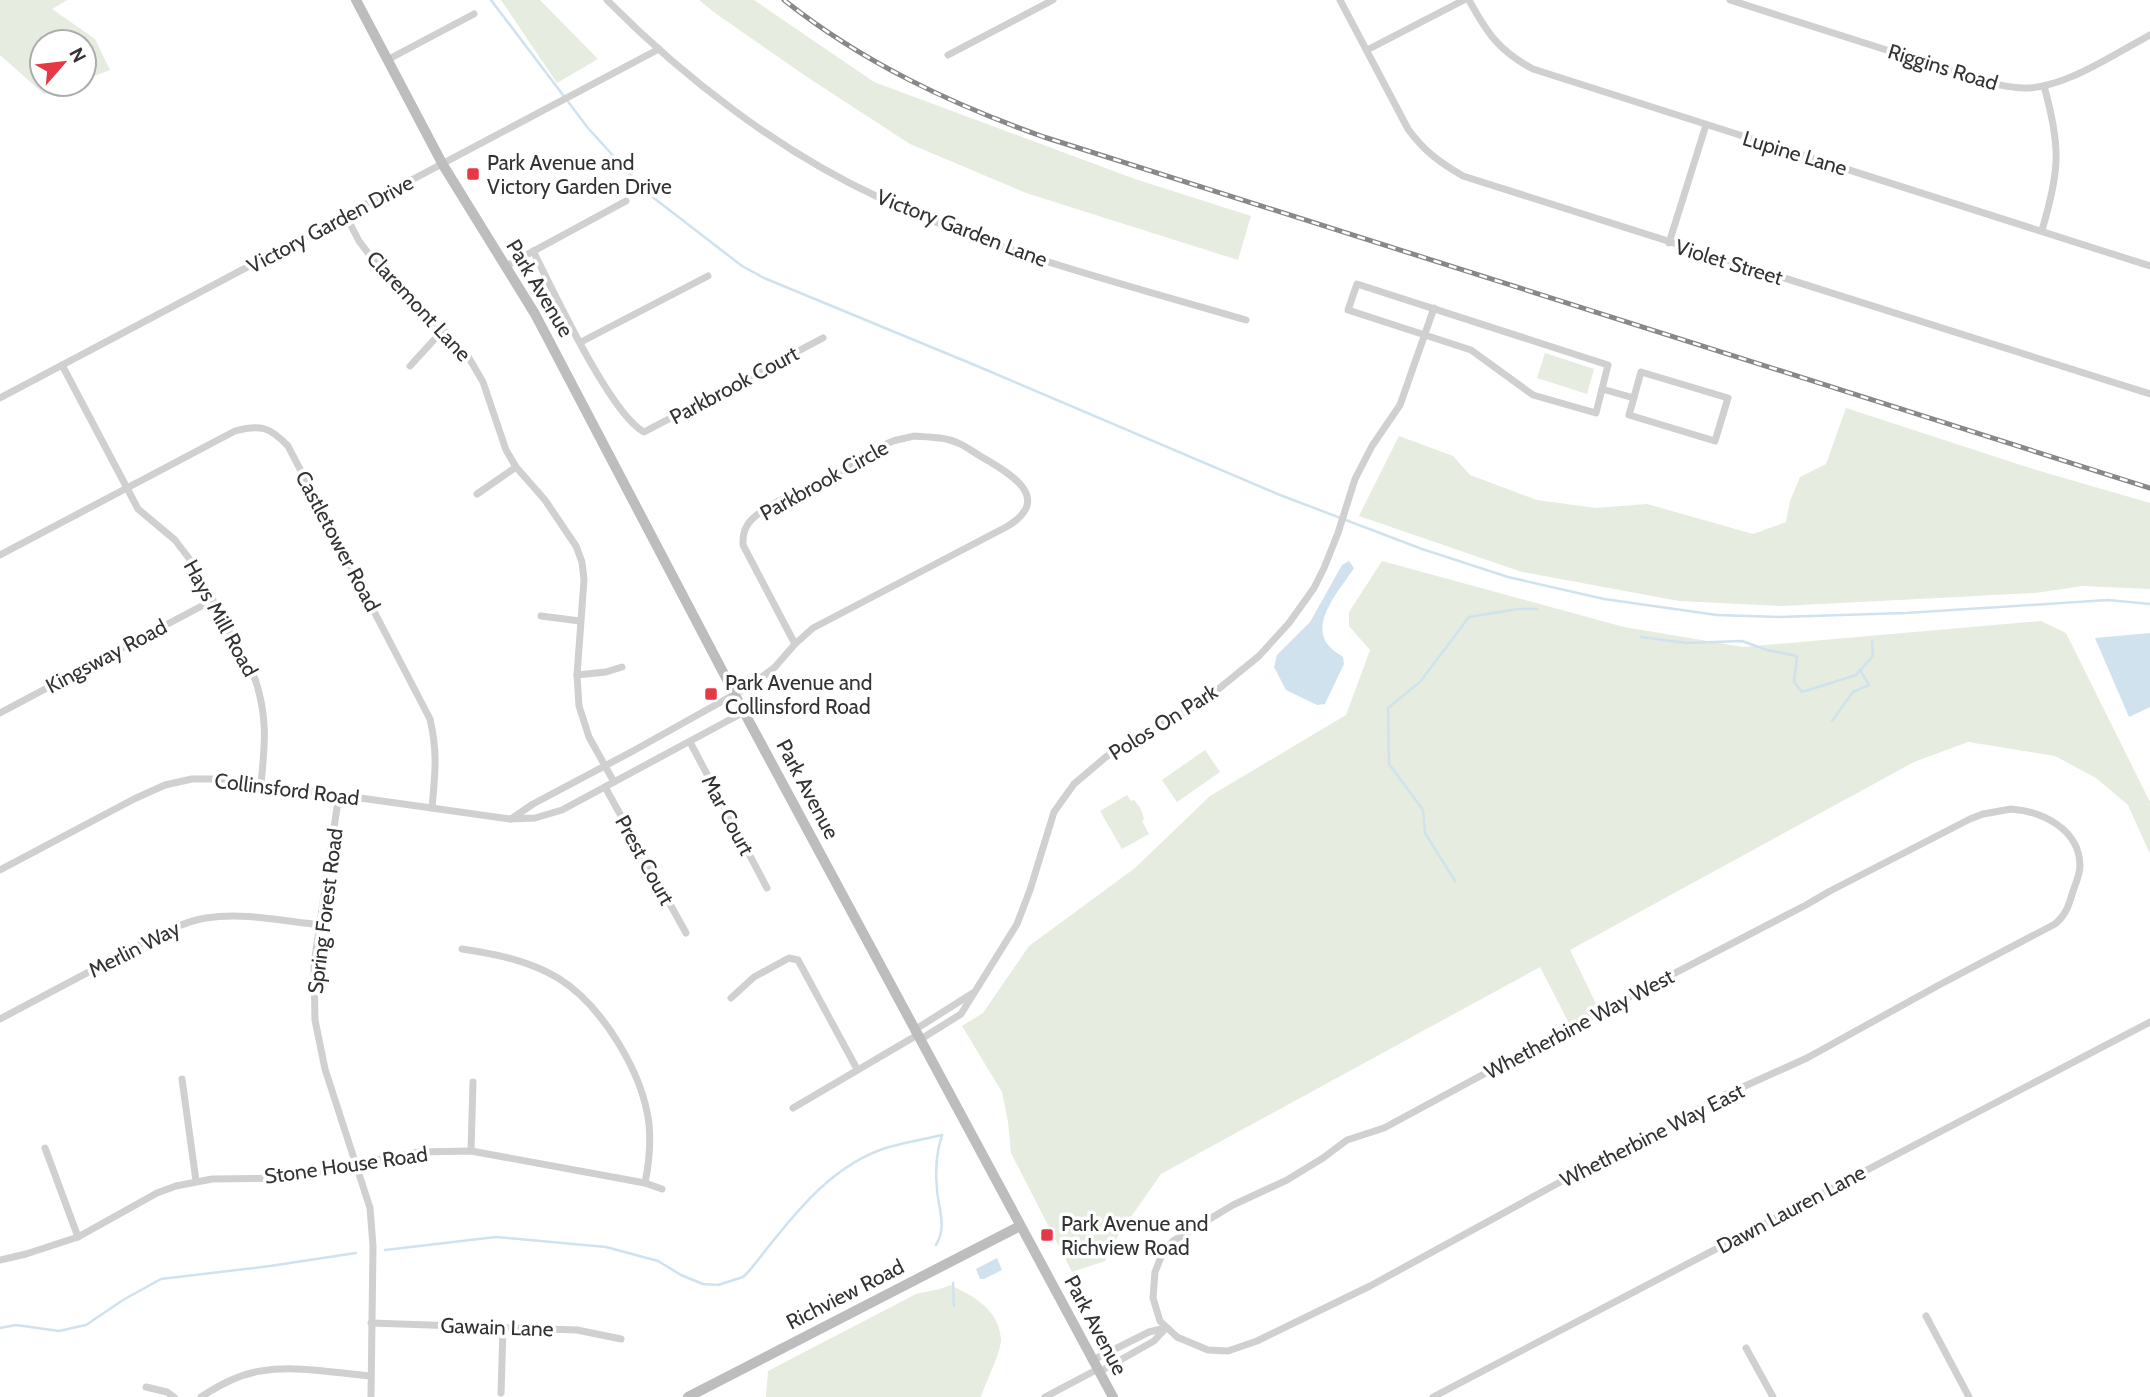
<svg xmlns="http://www.w3.org/2000/svg" width="2150" height="1397" font-family="Cabin,sans-serif">
<style>
.green{fill:#e6ecdf}
.water{fill:#cfe2ee}
.lines{fill:none;stroke-linecap:round;stroke-linejoin:round}
.stream{stroke:#cfe2ee;stroke-width:2.5}
.street{stroke:#d0d0d0;stroke-width:7}
.secondary{stroke:#bdbdbd;stroke-width:10}
.rail-casing{stroke:#888;stroke-width:5}
.rail{stroke:#fff;stroke-width:2.5;stroke-dasharray:8;stroke-linecap:butt}
.poi-dot{fill:#e63946;stroke:#fff;stroke-width:2.5}
.labels{text-anchor:middle;dominant-baseline:central;stroke-width:7;stroke-linejoin:round;paint-order:stroke}
.street-label{font-size:21px;fill:#333;stroke:#fff}
.poi-label{font-size:21px;fill:#333;stroke:#fff;text-anchor:start}
</style>
<rect width="100%" height="100%" fill="#fff"/>
<g class="green">
<path d="M0 0H67L52 9 95 39 110 70 84 80V42H42V84H72L44 94 0 55Z"/>
<path d="M501 0H540L598 59 557 83Z"/>
<path d="M699 0H754L874 82 1135 179 1251 216 1238 260 1026 193 910 144 807 77 715 13Z"/>
<path d="M1545 353 1594 369 1587 394 1537 378Z"/>
<path d="M1846 408 2033 469 2150 503V589L2083 586 2035 593 1782 606 1679 601 1522 572 1359 516 1399 436 1453 456 1470 475 1537 500 1596 508 1647 504 1753 534 1786 522 1790 501 1800 477 1826 464Z"/>
<path d="M1382 561 1624 627 1743 647 2041 621 2066 633 2150 802V854L2128 805 2096 778 2055 756 1968 742 1914 762 1570 950 1600 1012 1571 1027 1540 967 1161 1174 1119 1234 1105 1261 1072 1272 1011 1153 1008 1122 1002 1092 962 1026 983 1013 1029 946 1135 868 1210 796 1346 715 1370 650 1349 626V612Z"/>
<path d="M1205 750 1220 772 1177 802 1162 780Z"/>
<path d="M1127 795 1131 801 1134 800C1140 806 1142 811 1144 819L1142 821 1149 834 1122 849 1100 811Z"/>
<path d="M950 1285C974 1296 999 1310 1001 1339 1002 1350 985 1384 981 1397H766L768 1371 916 1294 940 1289Z"/>
</g>
<g class="water">
<path d="M1349 561 1354 568C1341 589 1309 622 1329 646 1332 650 1339 654 1343 657L1344 664 1325 704 1317 705 1286 690 1274 667 1277 655 1310 622 1342 565Z"/>
<path d="M2150 633V707L2129 717 2095 638Z"/>
<path d="M997 1258 1002 1270 984 1279H980L976 1269Z"/>
</g>
<g class="lines">
<g class="stream">
<path d="M491 0 588 128 646 192 742 266 764 278 977 366 1280 495 1422 549 1508 577 1604 599 1717 615 1778 617 1906 613 2108 600 2150 604"/>
<path d="M1641 637 1686 643 1742 641 1767 650 1797 656 1794 682 1802 692 1856 675 1873 656 1872 641"/>
<path d="M1832 721 1853 692 1869 685 1860 670"/>
<path d="M1455 881 1425 833 1423 810 1389 764 1388 708 1420 682 1469 617 1518 609H1537"/>
<path d="M936 1245C947 1226 939 1211 937 1190 935 1171 936 1153 942 1135"/>
<path d="M385 1250 496 1237 606 1247 658 1261 681 1275 703 1284 718 1285 743 1277 750 1270C788 1222 828 1165 889 1147 906 1142 925 1139 942 1135"/>
<path d="M953 1283 954 1306"/>
<path d="M0 1328 16 1325 59 1331 86 1325 123 1300 161 1279 270 1266 356 1253"/>
</g>
<g class="street">
<path d="M607 0C684 78 780 152 880 198 996 252 1123 284 1246 320"/>
<path d="M1340 0 1408 129C1424 151 1439 162 1463 176L2150 394"/>
<path d="M1469 0C1487 33 1499 51 1533 69L2150 266"/>
<path d="M1730 0 1990 83C2001 85 2012 88 2023 88 2064 89 2114 54 2150 35"/>
<path d="M1367 50 1464 0"/>
<path d="M948 55 1053 0"/>
<path d="M387 60 474 14"/>
<path d="M346 216 359 241 378 266 443 330 469 358 483 382 506 450 516 467 545 500 576 546 582 562 584 580 577 675 579 706 589 737 614 782"/>
<path d="M2042 230C2060 170 2061 147 2044 86"/>
<path d="M1669 243 1706 125"/>
<path d="M533 251C553 290 610 414 644 432L823 338"/>
<path d="M506 266 626 201"/>
<path d="M1357 284 1608 365 1596 413 1533 395 1471 350 1348 310Z"/>
<path d="M581 342 708 276"/>
<path d="M62 365 138 509 175 540 191 561 255 679C268 717 265 745 261 784"/>
<path d="M410 366 443 330"/>
<path d="M1641 372 1728 398 1715 441 1629 415Z"/>
<path d="M1602 389 1634 398"/>
<path d="M0 398 659 49"/>
<path d="M914 436C929 437 945 437 958 443 968 447 977 455 987 460 1014 476 1051 499 1008 526L813 628 795 644 743 545C743 538 743 531 748 524 761 504 823 482 846 468 862 459 876 448 893 441 900 439 907 438 914 436Z"/>
<path d="M477 494 516 467"/>
<path d="M0 555 235 431C260 424 270 427 288 446L430 719C438 753 435 774 432 808"/>
<path d="M541 616 580 621"/>
<path d="M577 675 606 672 622 667"/>
<path d="M0 713 213 600"/>
<path d="M690 742 767 888"/>
<path d="M605 787 686 933"/>
<path d="M339 794 314 964 315 1020 325 1069 370 1208 373 1246 371 1397"/>
<path d="M2011 809C2042 811 2079 829 2080 865 2080 874 2076 883 2073 891 2069 905 2066 915 2055 924L1939 985 1807 1058 1714 1100 1629 1148 1573 1175 1370 1286 1257 1341 1228 1351 1208 1350 1177 1337 1160 1321 1153 1298 1155 1272 1163 1252 1173 1241 1233 1205 1287 1180 1323 1158 1347 1140 1384 1128 1571 1027 1806 905 1830 891 1970 819 1983 814Z"/>
<path d="M511 819 533 804 633 751 753 684 775 667 795 644"/>
<path d="M0 870 134 799 165 785 192 779H223L261 784 510 819 535 818 562 810 744 712"/>
<path d="M462 949C495 954 528 960 558 978 602 1005 643 1073 649 1124 651 1144 649 1163 645 1183"/>
<path d="M731 998 754 977 789 958 798 960 857 1069"/>
<path d="M0 1019 164 932C178 926 191 920 206 918 242 912 283 921 320 925"/>
<path d="M916 1029 973 993"/>
<path d="M921 1039 961 1014 1017 924 1030 890 1054 812 1074 784 1107 756 1205 700 1259 656 1289 623 1314 588 1324 568 1338 533 1355 479 1372 446 1400 405 1434 308"/>
<path d="M182 1079 196 1181"/>
<path d="M793 1108 919 1034"/>
<path d="M45 1148 78 1237"/>
<path d="M471 1151 473 1082"/>
<path d="M0 1260 26 1254 78 1237 157 1193 176 1186 212 1179 286 1178 419 1152 471 1151 645 1183 662 1189"/>
<path d="M1926 1316 1969 1397"/>
<path d="M371 1323 577 1330 621 1339"/>
<path d="M1746 1348 1773 1397"/>
<path d="M1093 1360 1149 1332 1165 1328"/>
<path d="M1099 1372 1154 1341 1166 1328"/>
<path d="M146 1387 167 1392 174 1397"/>
<path d="M501 1393 503 1328"/>
<path d="M201 1397C219 1385 239 1374 261 1371 296 1365 335 1373 370 1376"/>
<path d="M1045 1397 1098 1369"/>
<path d="M1433 1397 2150 1022"/>
</g>
<g class="secondary">
<path d="M356 0 443 165 535 314 744 712 1113 1397"/>
<path d="M688 1397 1020 1226"/>
</g>
<g class="rail-casing">
<path id="rail" d="M784 0C862 62 951 104 1044 137L2150 488"/>
</g>
<use href="#rail" class="rail"/>
</g>
<g class="poi-dot">
<rect x="466" y="167" width="14" height="14" rx="3.5"/>
<rect x="704" y="687" width="14" height="14" rx="3.5"/>
<rect x="1040" y="1228" width="14" height="14" rx="3.5"/>
</g>
<g class="labels">
<g class="street-label">
<text transform="translate(1943 67) rotate(17)">Riggins Road</text>
<text transform="translate(1795 153) rotate(17)">Lupine Lane</text>
<text transform="translate(330 224) rotate(-28)">Victory Garden Drive</text>
<text transform="translate(962 228) rotate(21)">Victory Garden Lane</text>
<text transform="translate(1729 262) rotate(17)">Violet Street</text>
<text transform="translate(540 288) rotate(59)">Park Avenue</text>
<text transform="translate(419 306) rotate(47)">Claremont Lane</text>
<text transform="translate(734 385) rotate(-28)">Parkbrook Court</text>
<text transform="translate(824 480) rotate(-29)">Parkbrook Circle</text>
<text transform="translate(338 541) rotate(62)">Castletower Road</text>
<text transform="translate(221 618) rotate(61)">Hays Mill Road</text>
<text transform="translate(106 656) rotate(-28)">Kingsway Road</text>
<text transform="translate(1163 722) rotate(-32)">Polos On Park</text>
<text transform="translate(287 789) rotate(7)">Collinsford Road</text>
<text transform="translate(808 789) rotate(62)">Park Avenue</text>
<text transform="translate(728 815) rotate(62)">Mar Court</text>
<text transform="translate(645 860) rotate(61)">Prest Court</text>
<text transform="translate(325 911) rotate(-83)">Spring Forest Road</text>
<text transform="translate(134 949) rotate(-27)">Merlin Way</text>
<text transform="translate(1579 1024) rotate(-28)">Whetherbine Way West</text>
<text transform="translate(1652 1135) rotate(-27)">Whetherbine Way East</text>
<text transform="translate(346 1165) rotate(-8)">Stone House Road</text>
<text transform="translate(1791 1209) rotate(-28)">Dawn Lauren Lane</text>
<text transform="translate(845 1294) rotate(-27)">Richview Road</text>
<text transform="translate(1096 1325) rotate(62)">Park Avenue</text>
<text transform="translate(497 1327) rotate(2)">Gawain Lane</text>
</g>
<g class="poi-label">
<text x="487" y="162">Park Avenue and<tspan x="487" dy="24">Victory Garden Drive</tspan></text>
<text x="725" y="682">Park Avenue and<tspan x="725" dy="24">Collinsford Road</tspan></text>
<text x="1061" y="1223">Park Avenue and<tspan x="1061" dy="24">Richview Road</tspan></text>
</g>
</g>
<g transform="translate(63 63) rotate(62)"><circle r="33" fill="#ffffff" stroke="#adadad" stroke-width="2"/>
<path d="M0-5L12 26L0 18L-12 26Z" fill="#e63946"/>
<text y="-10" font-size="19" font-weight="bold" text-anchor="middle" fill="#333333">N</text>
</g>
</svg>
